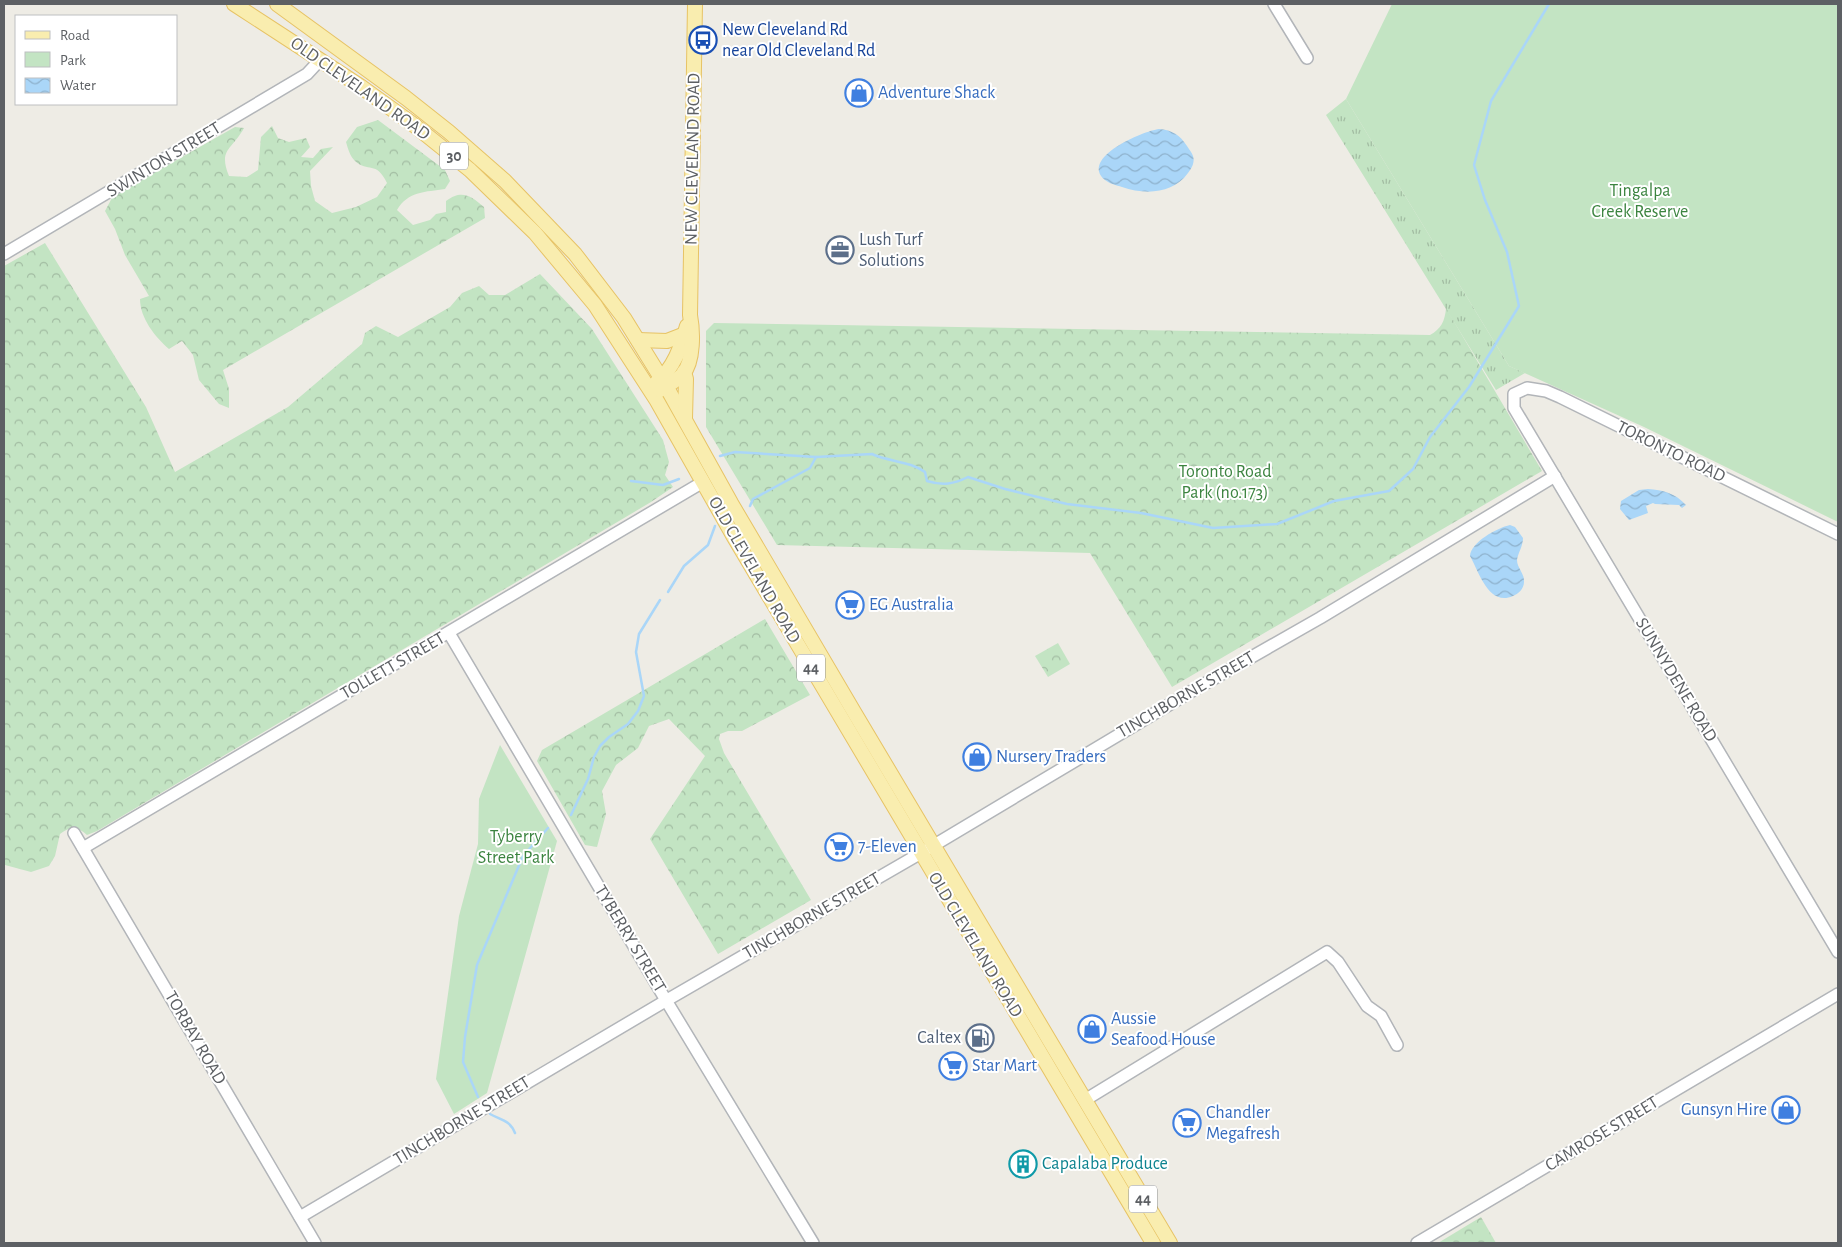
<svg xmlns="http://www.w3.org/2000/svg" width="1842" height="1247" font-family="'Alegreya Sans',sans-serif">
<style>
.grass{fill:url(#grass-tufts)}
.forest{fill:url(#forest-crowns)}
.park{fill:#c3e4c3}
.water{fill:url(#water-waves)}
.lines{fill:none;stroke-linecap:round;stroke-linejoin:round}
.stream{stroke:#aad6f8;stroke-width:2.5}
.minor-casing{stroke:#b2b5b9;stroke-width:14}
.major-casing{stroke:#e7c365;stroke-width:16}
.minor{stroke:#fff;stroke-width:11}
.major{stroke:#f9edaf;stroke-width:14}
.labels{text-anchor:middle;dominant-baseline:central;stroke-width:4;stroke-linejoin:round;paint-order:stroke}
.shield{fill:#fff;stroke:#8e9092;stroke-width:1}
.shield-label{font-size:16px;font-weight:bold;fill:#5d6064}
.transit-label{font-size:18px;fill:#164399;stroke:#fff;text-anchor:start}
.street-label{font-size:18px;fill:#5d6064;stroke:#fff}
.shop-label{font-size:18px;fill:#366cbe;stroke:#fff;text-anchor:start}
.park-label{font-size:18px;fill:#3c8440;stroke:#fff}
.service-label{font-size:18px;fill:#4e5e75;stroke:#fff;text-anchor:start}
.culture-label{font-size:18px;fill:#0d838f;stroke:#fff;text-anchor:start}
</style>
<defs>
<pattern id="grass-tufts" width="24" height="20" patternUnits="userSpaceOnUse" patternTransform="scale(1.25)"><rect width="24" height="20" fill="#c3e4c3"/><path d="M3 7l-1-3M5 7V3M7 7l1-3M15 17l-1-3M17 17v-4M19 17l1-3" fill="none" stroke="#a2bca2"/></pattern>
<pattern id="forest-crowns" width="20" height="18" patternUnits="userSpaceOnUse" patternTransform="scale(1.25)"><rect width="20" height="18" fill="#c3e4c3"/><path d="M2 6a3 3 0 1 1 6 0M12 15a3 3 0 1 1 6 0" fill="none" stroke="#a2bca2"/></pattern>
<pattern id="water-waves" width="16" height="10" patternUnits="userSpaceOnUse" patternTransform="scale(1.25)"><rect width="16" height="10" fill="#aad6f8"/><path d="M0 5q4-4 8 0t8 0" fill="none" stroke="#8eb1cc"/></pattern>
</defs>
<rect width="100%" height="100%" fill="#eeece5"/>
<path class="grass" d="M1346 99 1509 366 1525 373 1496 390 1326 115Z"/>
<g class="forest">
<path d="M378 120 445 170 450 181 445 189C426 192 408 191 397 210L413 225 430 220 436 214 446 212V201C462 189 471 196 484 207L485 218 223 370 229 389V408L219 404 199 380 193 355 182 341 169 349C155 337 140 318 140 299L149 296 125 255 115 229 105 211 113 196 235 127 244 128C232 150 218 149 229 176L247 177 258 170 261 137 272 126 278 138 289 142 306 138 310 147 301 157 313 158 321 149 333 147 310 171 311 186 315 201 332 213 356 207 377 197 387 183C376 160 368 173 355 161 350 156 348 149 346 142L357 127Z"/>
<path d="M45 243 146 407 175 472 288 407 362 344 365 333 376 326 398 337 450 307 462 293 479 286 489 295H505L540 274 592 329 663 440 669 462 665 475 673 487 651 502 97 831 87 835C76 826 72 826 60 834L55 856 49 866 31 872 5 865 4 866V266Z"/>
<path d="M1446 308 1542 471 1172 687 1090 553 777 545 706 427V331L714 323 1430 335C1441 329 1445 321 1446 308Z"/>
<path d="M765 619 810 695 742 731H728L720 734 719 739 724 753 811 900 718 954 650 839 705 756 669 719 649 726 638 748 616 765 602 791 606 814 597 847 585 845 537 761 542 750Z"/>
<path d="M1058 643 1070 664 1048 677 1035 656Z"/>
<path d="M1481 1217 1496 1243H1438Z"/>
</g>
<g class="park">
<path d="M1392 4H1838V522L1644 427 1509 366 1346 99Z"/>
<path d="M500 745 557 841 487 1093 454 1114 436 1079 459 916 478 844 479 799Z"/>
</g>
<g class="water">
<path d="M1159 129C1172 130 1180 135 1187 146 1189 149 1192 153 1193 156 1195 162 1192 168 1188 173 1173 194 1145 195 1122 187 1116 185 1110 184 1105 180 1079 158 1143 131 1159 129Z"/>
<path d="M1648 489C1663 490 1675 493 1686 505L1682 508 1679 505 1655 504 1653 503 1646 506 1648 513 1629 520 1620 509 1621 501 1639 490Z"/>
<path d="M1510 525 1515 527 1523 538C1523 546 1518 553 1517 560 1517 568 1525 574 1524 582 1524 589 1518 594 1513 596 1489 607 1479 572 1470 556 1471 542 1497 528 1510 525Z"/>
</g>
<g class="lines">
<g class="stream">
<path d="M720 456 735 452 816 457 872 454C889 462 910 461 925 472L927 481C943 486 954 484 968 477L1005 489 1067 504 1141 513 1213 528 1277 524 1334 501 1389 491 1413 469 1430 437 1469 387 1519 306 1507 252 1485 200 1474 165 1491 101 1549 4"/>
<path d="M631 481 663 485 679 479"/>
<path d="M750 506 753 499 810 468 816 457"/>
<path d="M668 592 684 566 708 545 715 526"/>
<path d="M571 815 588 779 594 757 600 746 609 737 628 724 638 711 644 696 636 652 639 634 660 600"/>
<path d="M478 1097 463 1062 465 1037 477 965 523 856 548 828"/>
<path d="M490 1114C501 1120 510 1120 515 1133"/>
</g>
<g class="minor-casing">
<g id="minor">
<path d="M1274 4 1307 58"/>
<path d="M4 254 307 74 320 60"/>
<path d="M1838 534 1560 397 1546 391 1527 388 1514 394V408L1838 952"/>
<path d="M449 633 664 997 813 1243"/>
<path d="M74 833 315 1243"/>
<path d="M83 848 703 482"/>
<path d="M1085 1100 1327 952 1338 962 1367 1006 1381 1016 1397 1045"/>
<path d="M300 1217 667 1000 921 853 1192 691 1320 618 1555 476"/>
<path d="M1417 1243 1838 994"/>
</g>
</g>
<g class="major-casing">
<g id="major">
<path d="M234 4 360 86 414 125 470 170 535 233 595 305 657 401 734 537 1153 1243"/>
<path d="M277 4 406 98 449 132 505 181 575 254 624 318 666 386 731 503 854 712 1170 1243"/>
<path d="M638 340 667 341 685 334"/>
<path d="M684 372 686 379 685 418"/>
<path d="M656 383C674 368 681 347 687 326"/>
<path d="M660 390C667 385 677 381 683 374 694 361 693 331 690 315L695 4"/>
</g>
</g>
<use href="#minor" class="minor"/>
<use href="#major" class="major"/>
</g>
<defs>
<g id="bus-ring" transform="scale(1.4375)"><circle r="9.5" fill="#fff" stroke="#1a4fb4" stroke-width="1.5"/><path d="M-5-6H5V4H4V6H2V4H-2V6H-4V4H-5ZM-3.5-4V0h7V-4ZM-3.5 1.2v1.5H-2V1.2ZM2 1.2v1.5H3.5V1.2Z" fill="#1a4fb4"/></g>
<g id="shop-ring" transform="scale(1.4375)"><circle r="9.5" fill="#fff" stroke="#3f7fe0" stroke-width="1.5"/><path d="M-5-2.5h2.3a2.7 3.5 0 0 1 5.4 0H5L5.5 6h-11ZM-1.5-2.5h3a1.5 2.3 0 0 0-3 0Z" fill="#3f7fe0"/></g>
<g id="office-ring" transform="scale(1.4375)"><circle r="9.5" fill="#fff" stroke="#5c6f8a" stroke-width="1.5"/><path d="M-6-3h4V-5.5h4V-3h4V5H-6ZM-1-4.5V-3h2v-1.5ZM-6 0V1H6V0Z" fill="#5c6f8a"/></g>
<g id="supermarket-ring" transform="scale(1.4375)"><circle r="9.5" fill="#fff" stroke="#3f7fe0" stroke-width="1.5"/><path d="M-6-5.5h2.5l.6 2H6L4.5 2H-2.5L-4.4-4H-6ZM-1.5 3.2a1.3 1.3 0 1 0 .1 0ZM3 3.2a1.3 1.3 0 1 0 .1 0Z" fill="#3f7fe0"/></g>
<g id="fuel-ring" transform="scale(1.4375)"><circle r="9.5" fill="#fff" stroke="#5c6f8a" stroke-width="1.5"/><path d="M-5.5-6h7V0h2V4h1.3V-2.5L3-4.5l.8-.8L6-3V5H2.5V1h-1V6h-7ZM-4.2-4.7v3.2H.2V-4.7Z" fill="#5c6f8a"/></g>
<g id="building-ring" transform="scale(1.4375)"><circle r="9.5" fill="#fff" stroke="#0f9aa8" stroke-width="1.5"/><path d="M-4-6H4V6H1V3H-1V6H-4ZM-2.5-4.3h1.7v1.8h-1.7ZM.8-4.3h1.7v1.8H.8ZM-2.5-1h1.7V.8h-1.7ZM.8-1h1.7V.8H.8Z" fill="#0f9aa8"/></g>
</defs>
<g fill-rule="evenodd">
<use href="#bus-ring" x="703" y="40"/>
<use href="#shop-ring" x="859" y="93"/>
<use href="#office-ring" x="840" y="250"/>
<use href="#supermarket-ring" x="850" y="605"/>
<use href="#shop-ring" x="977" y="757"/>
<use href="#supermarket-ring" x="839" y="847"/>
<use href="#shop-ring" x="1092" y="1029"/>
<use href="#fuel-ring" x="980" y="1038"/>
<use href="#supermarket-ring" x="953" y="1066"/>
<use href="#shop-ring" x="1786" y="1110"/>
<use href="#supermarket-ring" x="1187" y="1123"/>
<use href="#building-ring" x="1023" y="1164"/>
</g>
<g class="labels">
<g class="shield">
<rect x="440" y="142.5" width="28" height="27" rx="4"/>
<rect x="797" y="654.5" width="28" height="27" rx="4"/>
<rect x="1129" y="1185.5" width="28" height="27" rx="4"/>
</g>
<g class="shield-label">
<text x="454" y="156">30</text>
<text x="811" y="668">44</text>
<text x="1143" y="1199">44</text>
</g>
<g class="transit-label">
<text x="722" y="30">New Cleveland Rd<tspan x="722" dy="21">near Old Cleveland Rd</tspan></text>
</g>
<g class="street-label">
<text transform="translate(360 89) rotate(35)">OLD CLEVELAND ROAD</text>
<text transform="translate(693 159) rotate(-89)">NEW CLEVELAND ROAD</text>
<text transform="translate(164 160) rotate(-31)">SWINTON STREET</text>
<text transform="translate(1671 452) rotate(26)">TORONTO ROAD</text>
<text transform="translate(754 570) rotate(60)">OLD CLEVELAND ROAD</text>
<text transform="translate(393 666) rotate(-30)">TOLLETT STREET</text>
<text transform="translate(1676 680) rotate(59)">SUNNYDENE ROAD</text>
<text transform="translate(1186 695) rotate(-30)">TINCHBORNE STREET</text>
<text transform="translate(812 916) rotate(-30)">TINCHBORNE STREET</text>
<text transform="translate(630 939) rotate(59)">TYBERRY STREET</text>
<text transform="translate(975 945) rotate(59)">OLD CLEVELAND ROAD</text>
<text transform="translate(195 1038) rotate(60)">TORBAY ROAD</text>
<text transform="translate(462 1121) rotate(-31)">TINCHBORNE STREET</text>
<text transform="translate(1602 1134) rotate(-31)">CAMROSE STREET</text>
</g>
<g class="shop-label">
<text x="878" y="93">Adventure Shack</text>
<text x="869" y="605">EG Australia</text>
<text x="996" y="757">Nursery Traders</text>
<text x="858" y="847">7-Eleven</text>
<text x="1111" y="1019">Aussie<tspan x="1111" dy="21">Seafood House</tspan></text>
<text x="972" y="1066">Star Mart</text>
<text x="1767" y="1110" text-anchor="end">Gunsyn Hire</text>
<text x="1206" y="1113">Chandler<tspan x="1206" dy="21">Megafresh</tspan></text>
</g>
<g class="park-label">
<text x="1640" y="191">Tingalpa<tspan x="1640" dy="21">Creek Reserve</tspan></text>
<text x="1225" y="472">Toronto Road<tspan x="1225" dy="21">Park (no.173)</tspan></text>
<text x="516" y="837">Tyberry<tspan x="516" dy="21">Street Park</tspan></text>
</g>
<g class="service-label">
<text x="859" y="240">Lush Turf<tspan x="859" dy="21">Solutions</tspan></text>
<text x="961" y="1038" text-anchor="end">Caltex</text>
</g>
<g class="culture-label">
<text x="1042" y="1164">Capalaba Produce</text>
</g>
</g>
<rect width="1842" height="1247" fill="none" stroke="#5d6064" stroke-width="10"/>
<rect x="15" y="15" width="162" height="90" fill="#ffffff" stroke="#bebfc1"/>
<rect x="25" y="31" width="25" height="8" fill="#f9edaf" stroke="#bebfc1"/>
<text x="60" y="40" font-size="15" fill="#5d6064">Road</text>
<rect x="25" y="52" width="25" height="15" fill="#c3e4c3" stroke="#bebfc1"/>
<text x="60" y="65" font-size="15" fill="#5d6064">Park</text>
<rect x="25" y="78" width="25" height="15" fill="url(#water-waves)" stroke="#bebfc1"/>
<text x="60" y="90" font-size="15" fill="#5d6064">Water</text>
</svg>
